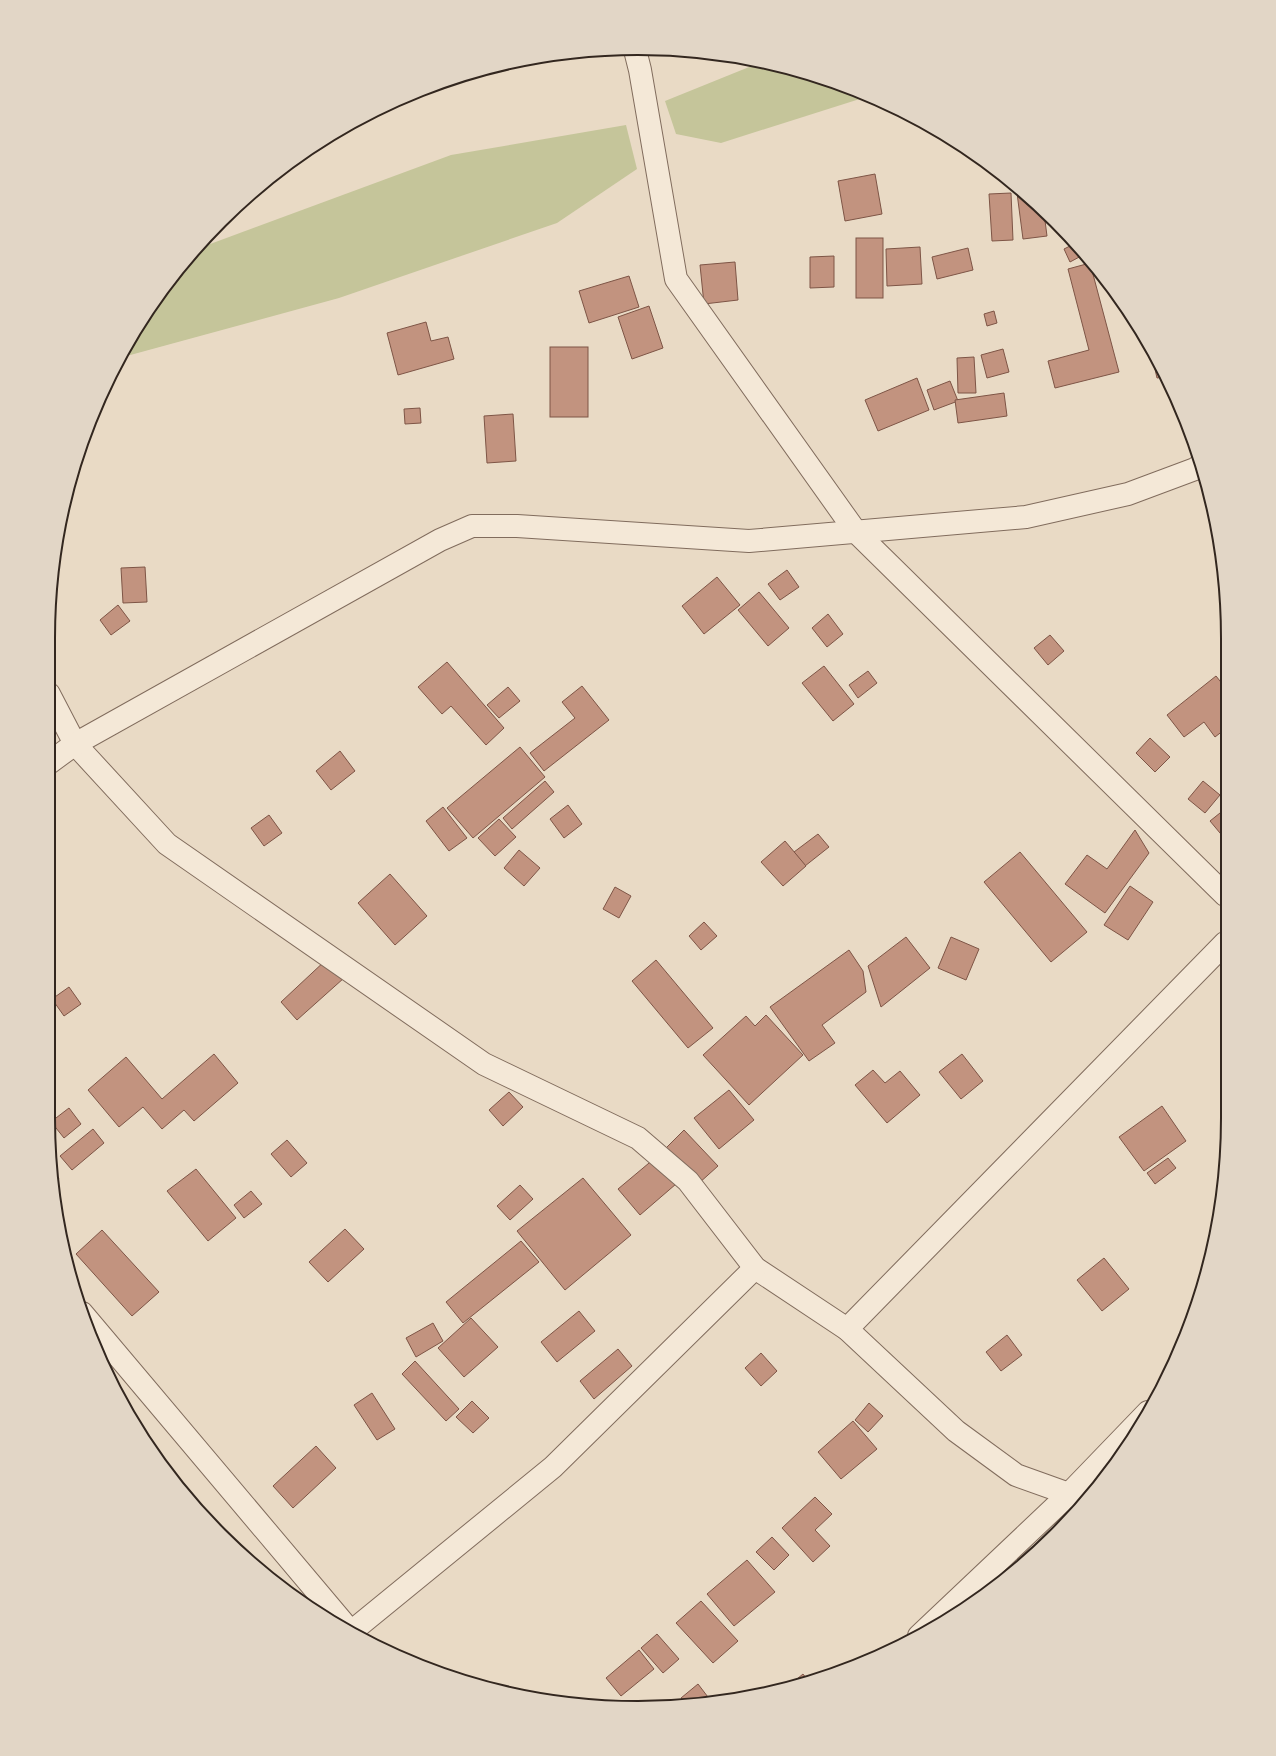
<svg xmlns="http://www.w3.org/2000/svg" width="1276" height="1756" font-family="'Roboto Serif',serif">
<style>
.green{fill:#c5c59a}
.building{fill:#c2937f;stroke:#7e5546}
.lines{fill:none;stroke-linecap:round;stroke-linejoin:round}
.street-casing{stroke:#816c5d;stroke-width:24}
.street{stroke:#f4e8d7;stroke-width:22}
.rim{fill:none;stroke:#33271f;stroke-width:2}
</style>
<rect width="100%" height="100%" fill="#e9dac5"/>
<g class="green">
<path d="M759 63 827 79 866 97 721 143 676 134 665 101Z"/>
<path d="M626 125 637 169 557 223 339 298 123 357 147 310 194 250 451 155Z"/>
</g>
<g class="building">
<path d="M486 68 485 75 472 73 485 68Z"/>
<path d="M875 174 882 214 845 221 838 181Z"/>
<path d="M1024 192 1044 213 1047 236 1023 239 1017 193Z"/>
<path d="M1011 193 1013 240 992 241 989 194Z"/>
<rect x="856" y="238" width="27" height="60"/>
<path d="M1074 244 1083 255 1070 262 1064 249Z"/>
<path d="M920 247 922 284 887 286 886 249Z"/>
<path d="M968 248 973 270 937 279 932 257Z"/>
<path d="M834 256V287L810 288V257Z"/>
<path d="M735 262 738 300 704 304 700 265Z"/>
<path d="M1090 263 1119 372 1055 388 1048 361 1089 350 1068 269Z"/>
<path d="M629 276 639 307 589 323 579 291Z"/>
<path d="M649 306 663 348 632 359 618 317Z"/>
<path d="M994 311 997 323 987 326 984 314Z"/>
<path d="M426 322 431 341 448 337 454 359 398 375 387 333Z"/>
<path d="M1149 343 1165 377 1157 378Z"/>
<rect x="550" y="347" width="38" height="70"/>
<path d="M1003 349 1009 372 987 378 981 355Z"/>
<path d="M974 357 976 393H958L957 358Z"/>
<path d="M917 378 929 410 878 431 865 400Z"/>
<path d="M950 381 958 401 934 410 927 390Z"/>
<path d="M1004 393 1007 416 958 423 955 400Z"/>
<path d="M420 408 421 423 405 424 404 409Z"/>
<path d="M513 414 516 461 487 463 484 416Z"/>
<path d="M145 567 147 602 123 603 121 568Z"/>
<path d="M787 570 799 587 780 600 768 584Z"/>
<path d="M717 577 740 605 704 634 682 606Z"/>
<path d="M759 592 789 628 768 646 738 610Z"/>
<path d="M118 605 130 621 111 635 100 620Z"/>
<path d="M828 614 843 634 827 647 812 628Z"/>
<path d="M1050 635 1064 651 1048 665 1034 648Z"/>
<path d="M447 662 504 728 486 745 451 706 442 714 418 687Z"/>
<path d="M824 666 854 704 833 721 802 683Z"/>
<path d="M868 671 877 683 858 698 849 685Z"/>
<path d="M1216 676 1224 686V730L1215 737 1204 722 1184 737 1167 715Z"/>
<path d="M582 686 609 720 544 771 530 753 575 718 562 702Z"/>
<path d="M508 687 520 701 499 718 487 705Z"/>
<path d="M1150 738 1170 757 1155 772 1136 753Z"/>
<path d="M520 747 545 777 473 838 447 808Z"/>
<path d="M340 751 355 771 331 790 316 771Z"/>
<path d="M545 781 554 792 512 829 503 818Z"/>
<path d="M1203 781 1220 795 1205 813 1188 799Z"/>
<path d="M568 805 582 824 564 838 550 819Z"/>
<path d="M443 807 467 838 449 851 426 821Z"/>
<path d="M1225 809V839L1210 821Z"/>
<path d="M269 815 282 833 264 846 251 828Z"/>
<path d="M499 819 516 837 495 856 478 838Z"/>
<path d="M1135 830 1149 853 1105 913 1065 884 1087 855 1107 869Z"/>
<path d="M818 834 829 847 805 866 794 852Z"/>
<path d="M785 841 806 866 783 886 761 862Z"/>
<path d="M519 850 540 868 524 886 504 868Z"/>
<path d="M1020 852 1087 932 1051 962 984 882Z"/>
<path d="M390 874 427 916 395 945 358 903Z"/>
<path d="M1130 886 1153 902 1128 940 1104 925Z"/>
<path d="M615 887 631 896 619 918 603 909Z"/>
<path d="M704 922 717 936 701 950 689 936Z"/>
<path d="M906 937 930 968 881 1007 868 966Z"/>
<path d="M951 937 979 949 966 980 938 968Z"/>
<path d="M849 950 863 971 866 992 822 1025 835 1043 809 1061 770 1007Z"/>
<path d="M327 959 344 978 297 1020 281 1002Z"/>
<path d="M656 960 713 1028 688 1048 632 981Z"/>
<path d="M69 987 81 1004 64 1016 52 999Z"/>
<path d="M766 1015 803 1055 749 1105 703 1055 746 1016 755 1026Z"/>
<path d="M214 1054 238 1083 194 1121 184 1110 162 1129 143 1107 119 1127 88 1090 126 1057 162 1099Z"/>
<path d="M962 1054 983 1081 961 1099 939 1072Z"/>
<path d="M873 1070 885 1083 900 1071 920 1095 887 1123 855 1085Z"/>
<path d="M729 1090 754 1120 719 1149 694 1118Z"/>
<path d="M509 1092 523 1107 503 1126 489 1110Z"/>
<path d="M1162 1106 1186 1141 1144 1171 1119 1137Z"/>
<path d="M69 1108 81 1124 64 1138 52 1123V1121Z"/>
<path d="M93 1129 104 1143 72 1170 60 1156Z"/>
<path d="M684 1130 718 1166 698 1184 665 1149Z"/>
<path d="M287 1140 307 1163 291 1177 271 1154Z"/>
<path d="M655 1158 676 1184 640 1215 618 1189Z"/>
<path d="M1168 1158 1176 1168 1155 1184 1147 1173Z"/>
<path d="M196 1169 236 1218 208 1241 167 1191Z"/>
<path d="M53 1171 59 1179 53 1184Z"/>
<path d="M583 1178 631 1235 565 1290 517 1231Z"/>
<path d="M520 1185 533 1199 510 1220 497 1206Z"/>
<path d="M251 1191 262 1204 244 1218 234 1205Z"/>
<path d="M345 1229 364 1249 328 1282 309 1262Z"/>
<path d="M102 1230 159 1292 132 1316 76 1254Z"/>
<path d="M521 1241 539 1262 463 1323 446 1302Z"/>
<path d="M1104 1258 1129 1289 1102 1311 1077 1280Z"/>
<path d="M579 1311 595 1331 557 1362 541 1342Z"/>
<path d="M471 1318 498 1347 464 1377 438 1348Z"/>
<path d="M433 1323 443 1341 416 1357 406 1338Z"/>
<path d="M1007 1335 1022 1355 1001 1371 986 1352Z"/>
<path d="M618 1349 632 1366 594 1399 580 1381Z"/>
<path d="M761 1353 777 1371 761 1386 745 1368Z"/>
<path d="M415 1361 459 1409 446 1421 402 1374Z"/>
<path d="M372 1393 395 1429 377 1440 354 1405Z"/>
<path d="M472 1401 489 1418 473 1433 456 1417Z"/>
<path d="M869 1403 883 1416 868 1432 855 1420Z"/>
<path d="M853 1421 877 1449 841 1479 818 1452Z"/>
<path d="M146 1444 179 1484 178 1485 147 1446Z"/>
<path d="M316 1446 336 1468 293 1508 273 1486Z"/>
<path d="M815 1497 832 1514 815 1530 830 1546 813 1562 782 1528Z"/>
<path d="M772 1537 789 1555 774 1570 756 1552Z"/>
<path d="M747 1560 775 1592 734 1626 707 1594Z"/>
<path d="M701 1601 738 1641 713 1663 676 1623Z"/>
<path d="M657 1634 679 1659 663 1673 641 1648Z"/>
<path d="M639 1650 654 1669 621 1696 606 1678Z"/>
<path d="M803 1674 809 1682 786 1689V1688Z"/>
<path d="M698 1684 711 1701 708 1703 686 1705 681 1698Z"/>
</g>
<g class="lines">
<g class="street-casing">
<g id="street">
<path d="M635 50 640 70 676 279 856 532 1225 895"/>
<path d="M49 694 75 744 167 844 484 1064 638 1138 688 1181 755 1268 847 1329 956 1431 1016 1475 1069 1494 1086 1502"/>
<path d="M49 763 75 744 440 540 472 526H517L749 541 1026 517 1128 494 1195 469 1201 465"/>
<path d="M82 1313 351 1632"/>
<path d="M847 1329 1225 943"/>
<path d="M351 1632 553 1467 755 1268"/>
<path d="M919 1636 1069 1494 1148 1412"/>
</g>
</g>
<use href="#street" class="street"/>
</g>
<path d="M0 0H1276V1756H0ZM638 55H638A583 583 0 0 1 1221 638V1118A583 583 0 0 1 638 1701H638A583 583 0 0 1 55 1118V638A583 583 0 0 1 638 55Z" fill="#e2d6c6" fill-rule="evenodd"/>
<path class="rim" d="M638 55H638A583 583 0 0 1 1221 638V1118A583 583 0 0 1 638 1701H638A583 583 0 0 1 55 1118V638A583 583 0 0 1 638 55Z"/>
</svg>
